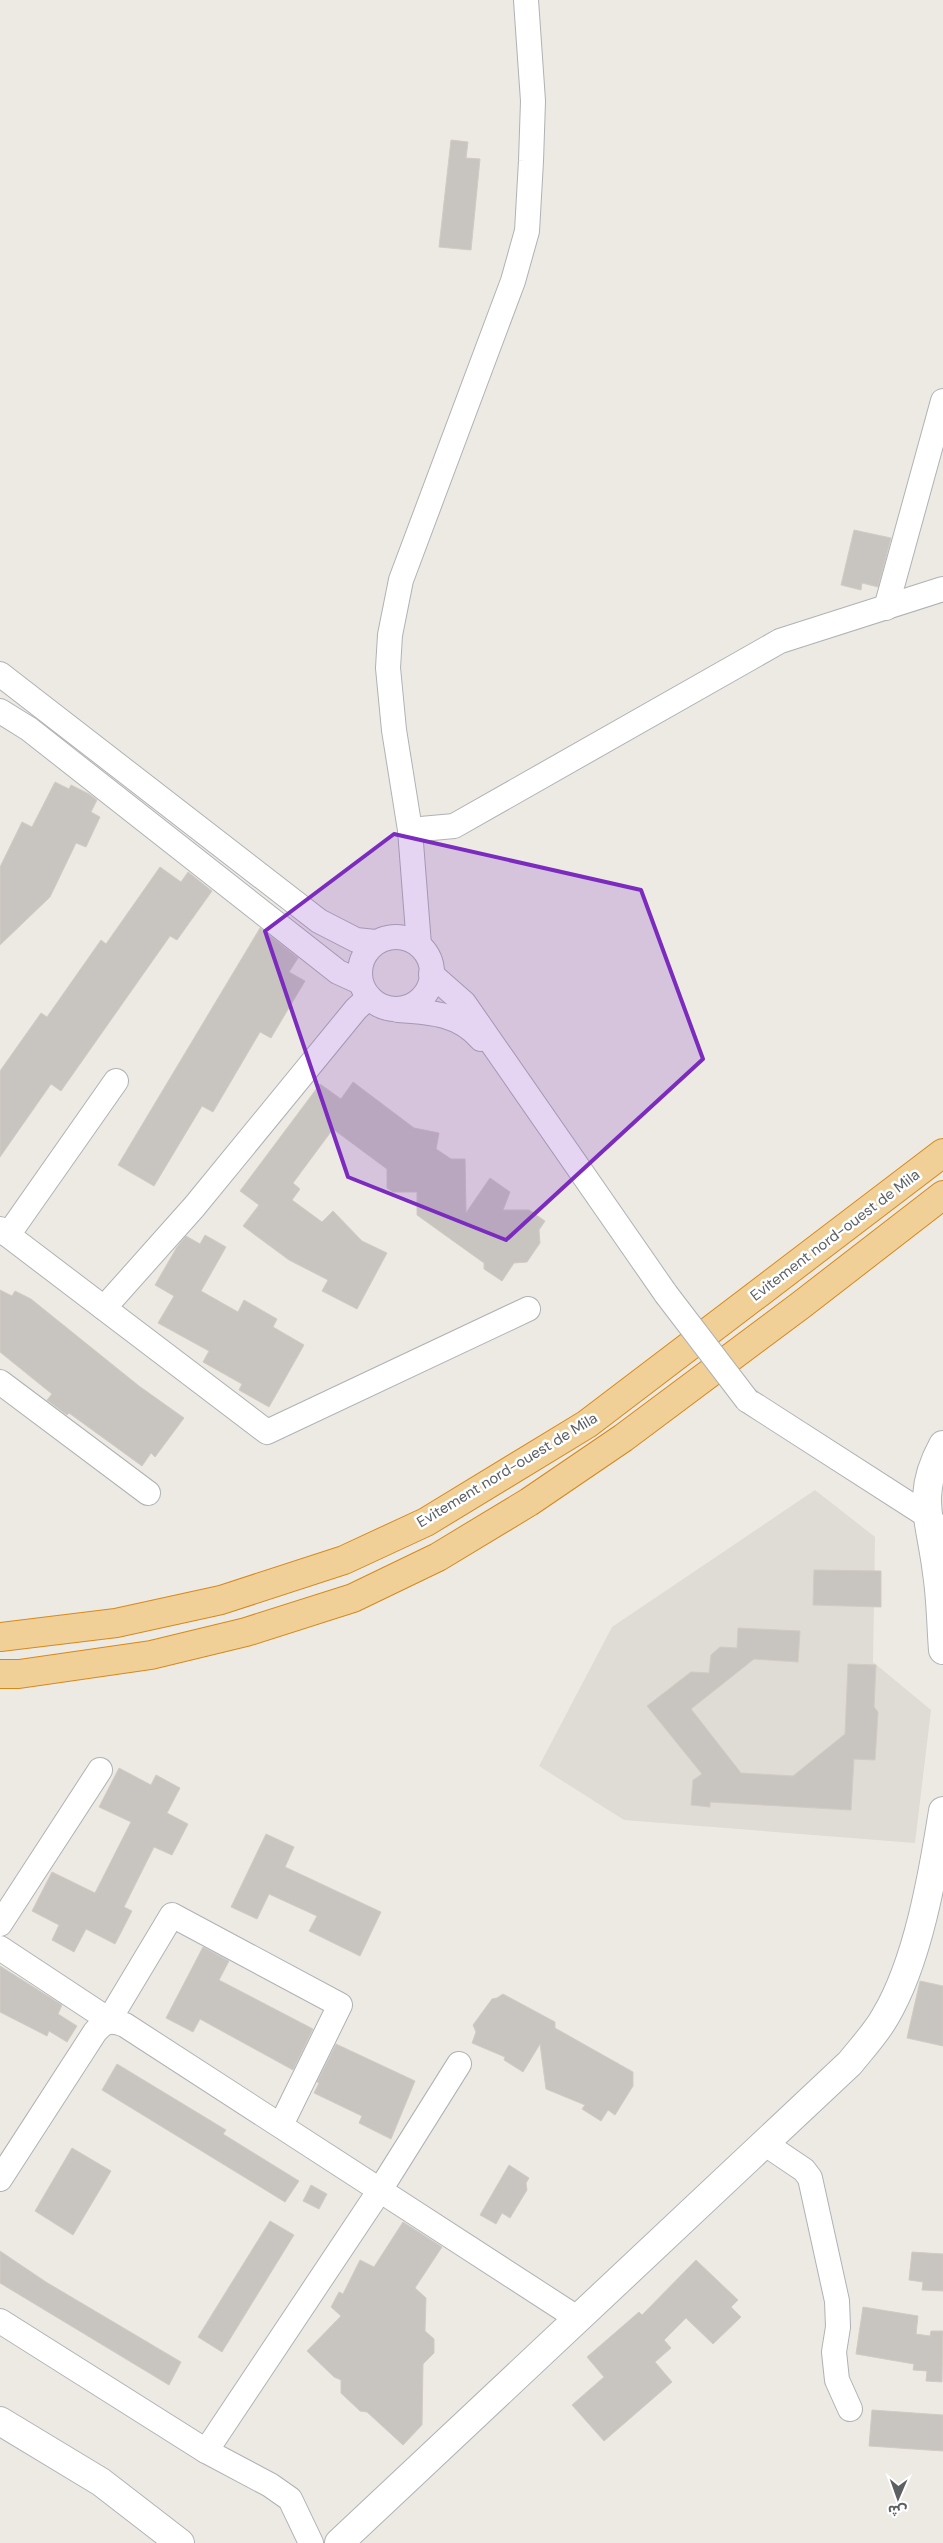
<svg xmlns="http://www.w3.org/2000/svg" width="943" height="2543" font-family="'DM Sans','Noto Sans Arabic',sans-serif">
<style>
.education{fill:#dfdbd5}
.building{fill:#c8c5c0;stroke:#d1cbc3}
.lines{fill:none;stroke-linecap:round;stroke-linejoin:round}
.street-casing{stroke:#afb2b5;stroke-width:26}
.secondary-casing{stroke:#b0b4b7;stroke-width:30}
.highway-casing{stroke:#d88819;stroke-width:30}
.street{stroke:#fff;stroke-width:24}
.secondary{stroke:#fff;stroke-width:28}
.highway{stroke:#f1d097;stroke-width:28}
.street-bridge-casing{stroke:#afb2b5;stroke-width:26;stroke-linecap:butt}
.street-bridge{stroke:#fff;stroke-width:24}
.marked{fill:#7b2cbf;fill-opacity:0.2;stroke:#7b2cbf;stroke-width:4;stroke-linejoin:round}
.labels{text-anchor:middle;dominant-baseline:central;stroke-width:5;stroke-linejoin:round;paint-order:stroke}
.street-label{font-size:15px;fill:#5c6063;stroke:#fff}
</style>
<rect width="100%" height="100%" fill="#edeae4"/>
<path class="education" d="M815 1490 875 1537 873 1662 931 1710 915 1843 624 1820 539 1766 612 1627Z"/>
<g class="building">
<path d="M451 140 468 142 466 158 480 159 471 250 439 247Z"/>
<path d="M854 530 891 538 878 587 862 583 861 590 841 585Z"/>
<path d="M55 782 69 789 71 785 89 794 97 800 91 812 100 817 86 847 76 843 50 897 0 945V867L22 822 32 827Z"/>
<path d="M160 867 181 882 188 872 212 891 177 940 170 936 61 1091 51 1084 0 1157V1071L41 1013 47 1017 101 940 106 944Z"/>
<path d="M260 928 298 958 289 972 305 981 271 1038 260 1032 213 1112 202 1106 154 1186 118 1165Z"/>
<path d="M353 1082 414 1128 439 1133 436 1149 451 1159H465L466 1213 490 1178 510 1192 503 1210H529L545 1221 539 1230 540 1243 527 1262 514 1263 502 1281 484 1269V1263L417 1215V1192H393L387 1188V1169L333 1129 293 1183 300 1189 292 1200 322 1222 333 1211 362 1241 387 1253 357 1309 322 1291 328 1280 289 1260 243 1226 259 1205 240 1191 320 1084 341 1099Z"/>
<path d="M205 1235 226 1247 201 1291 238 1312 244 1300 277 1319 273 1327 304 1345 269 1407 239 1390 242 1384 203 1362 209 1351 158 1323 174 1296 155 1285 177 1247 186 1236 200 1244Z"/>
<path d="M0 1290 12 1296 15 1291 31 1299 139 1386 184 1418 155 1457 151 1453 142 1466 69 1413 67 1415 47 1400 52 1394 0 1352Z"/>
<path d="M814 1570 881 1571V1607L813 1605Z"/>
<path d="M738 1628 800 1631 798 1662 754 1659 691 1709 741 1773 793 1776 845 1734 848 1664 876 1665 874 1707 878 1712 875 1760 854 1759 851 1810 710 1802V1807L691 1805 693 1780 702 1774 647 1706 691 1672 709 1673 711 1655 720 1647 737 1648Z"/>
<path d="M119 1768 151 1785 156 1775 180 1788 167 1813 188 1824 172 1855 154 1847 124 1907 132 1911 115 1944 86 1929 74 1952 52 1940 59 1925 32 1911 52 1872 95 1893 131 1822 99 1807Z"/>
<path d="M266 1834 294 1847 285 1867 381 1912 360 1956 309 1931 317 1916 269 1894 257 1919 231 1907Z"/>
<path d="M203 1947 229 1961 219 1980 313 2029 293 2070 200 2019 193 2032 166 2018Z"/>
<path d="M0 1966 62 2005 58 2014 77 2026 67 2042 49 2031 47 2036 0 2012Z"/>
<path d="M920 1981 943 1986V2046L907 2038Z"/>
<path d="M503 1994 555 2022V2028L633 2072V2086L615 2115 608 2110 601 2121 582 2109 585 2105 546 2089 540 2044 523 2072 504 2060 505 2057 472 2043 476 2032 473 2025 492 1999 497 1998Z"/>
<path d="M336 2044 415 2081 391 2139 359 2123 362 2116 314 2093 319 2083 317 2082Z"/>
<path d="M117 2064 226 2130 223 2134 299 2181 285 2202 102 2090Z"/>
<path d="M72 2148 111 2171 73 2235 35 2211Z"/>
<path d="M509 2165 529 2178 526 2183 527 2190 510 2218 502 2213 496 2224 480 2215Z"/>
<path d="M311 2185 327 2194 319 2209 303 2201Z"/>
<path d="M270 2221 294 2235 222 2352 198 2337Z"/>
<path d="M403 2222 442 2247 415 2288 426 2298 425 2331 434 2339V2353L423 2364 422 2425 403 2445 367 2412 360 2411 341 2393V2380L334 2377 307 2351 341 2316 331 2307 339 2292 343 2294 360 2260 374 2267Z"/>
<path d="M0 2251 46 2282 181 2362 169 2385 0 2283Z"/>
<path d="M912 2252 943 2254V2291L922 2290 923 2282 909 2280Z"/>
<path d="M696 2260 738 2300 731 2307 741 2317 713 2344 686 2318 664 2340 671 2348 655 2362 672 2382 604 2441 572 2405 604 2377 587 2357 639 2312 642 2315Z"/>
<path d="M863 2307 918 2316 916 2334 930 2336 931 2331H943L942 2382 926 2381 927 2371 913 2370 914 2364 856 2354Z"/>
<path d="M872 2410 943 2415V2451L869 2446Z"/>
</g>
<g class="lines">
<g class="street-casing">
<g id="street">
<path d="M886 608 943 401"/>
<path d="M0 674 319 921 356 940 375 942"/>
<path d="M0 711 29 729 338 972 360 982"/>
<path d="M410 830 394 730 388 668 390 635 401 580 513 281 527 231 531 161 533 101 526 0"/>
<circle cx="396" cy="973" r="36"/>
<path d="M419 945 410 830 454 826 780 641 943 589"/>
<path d="M431 974 464 1003 666 1294"/>
<path d="M398 1010C429 1012 459 1013 481 1039"/>
<path d="M0 1229 267 1432 528 1309"/>
<path d="M8 1235 116 1081"/>
<path d="M104 1308 194 1207 356 1009 369 997"/>
<path d="M0 1382 148 1493"/>
<path d="M747 1400 926 1515 938 1527"/>
<path d="M0 1924 100 1770"/>
<path d="M0 1948 109 2020 172 1915 340 2005 281 2125"/>
<path d="M764 2143 804 2170 810 2178 837 2301 838 2327 834 2352 837 2380 850 2409"/>
<path d="M0 2179 95 2032C105 2020 111 2020 125 2025L577 2318"/>
<path d="M0 2321 206 2451 380 2190 459 2064"/>
<path d="M206 2451 270 2485 290 2499 311 2543"/>
</g>
</g>
<g class="secondary-casing">
<g id="secondary">
<path d="M943 1445C915 1496 931 1521 937 1573 941 1598 941 1625 943 1650"/>
<path d="M0 2421 101 2482 180 2543"/>
<path d="M339 2543 850 2063C862 2048 876 2033 885 2017 918 1962 933 1874 943 1811"/>
</g>
</g>
<g class="highway-casing">
<g id="highway">
<path d="M0 1637 116 1623 221 1600 344 1560 426 1522 587 1424 943 1153"/>
<path d="M0 1674H19L151 1655 246 1632 353 1598 438 1557 529 1502 623 1438 801 1305 943 1195"/>
</g>
</g>
<use href="#street" class="street"/>
<use href="#secondary" class="secondary"/>
<use href="#highway" class="highway"/>
<g class="street-bridge-casing">
<path id="street-bridge" d="M666 1294 747 1400"/>
</g>
<use href="#street-bridge" class="street-bridge"/>
</g>
<path class="marked" d="M394 834 641 890 703 1059 506 1240 348 1177 265 931Z"/>
<g class="labels">
<g class="street-label">
<text transform="translate(835 1235) rotate(-37)">Evitement nord-ouest de Mila</text>
<text transform="translate(507 1470) rotate(-31)">Evitement nord-ouest de Mila</text>
</g>
</g>
<g transform="translate(898 2498) rotate(182)" stroke="#ffffff" stroke-width="4" paint-order="stroke">
<path d="M0-4L9 19L0 12L-9 19Z" fill="#5c6063"/>
<text y="-8" font-size="14" font-weight="bold" text-anchor="middle" fill="#5c6063">ش</text>
</g>
</svg>
